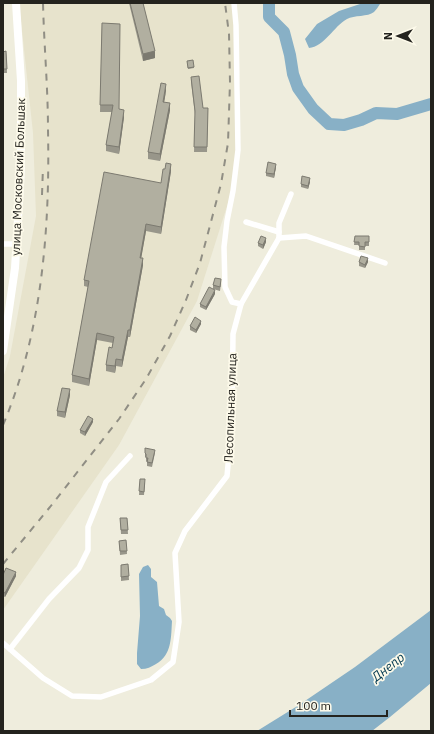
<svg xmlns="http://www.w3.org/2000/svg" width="434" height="734" font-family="'IBM Plex Sans',sans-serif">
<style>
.built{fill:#e7e3cc}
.water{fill:#88b0c6}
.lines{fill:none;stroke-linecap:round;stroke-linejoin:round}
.river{stroke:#88b0c6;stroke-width:12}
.street{stroke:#fff;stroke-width:5.5}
.secondary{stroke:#fff;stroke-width:8}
.rail{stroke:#908e84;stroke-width:2;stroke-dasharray:7 7;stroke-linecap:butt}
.wall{fill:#98968a}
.shaded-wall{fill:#7c7a70}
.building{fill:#b1afa0;stroke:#7c7a70}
.labels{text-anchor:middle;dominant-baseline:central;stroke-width:3.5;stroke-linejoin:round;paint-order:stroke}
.street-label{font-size:12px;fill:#24231e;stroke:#fdfaea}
.water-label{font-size:13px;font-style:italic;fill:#003850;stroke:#fdfaea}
</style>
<rect width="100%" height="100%" fill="#efeddd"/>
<path class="built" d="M19 3H235L240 91 234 184 197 301 119 445 3 610V378L10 356 36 216 33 133Z"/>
<g class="water">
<path d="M363 3H380V4C378 7 376 10 374 12 368 17 354 15 347 19 334 26 324 47 309 48L305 39 317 24 339 11Z"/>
<path d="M148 565 151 569V577L157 582 159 606 164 609 166 615 170 618 172 621C171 637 172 655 156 664 151 667 147 669 141 669L137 664V653L140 616 139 574 143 567Z"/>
<path d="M431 610V683L390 717 372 731H257L299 705 355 667Z"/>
</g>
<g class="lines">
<path class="river" d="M269 3V17L284 32 290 55 293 74 298 88 313 109 329 124 344 125 361 120 376 113 397 114 431 104"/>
<g class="street">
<path d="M234 3 236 25 238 150 233 191 227 221 224 247 225 287 232 302 241 304"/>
<path d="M246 222 279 232"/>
<path d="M279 238V223L291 194"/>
<path d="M3 244H16"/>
<path d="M3 643 43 678 72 696 101 697 151 680 173 662 179 622 175 553 185 531 227 476 232 422 233 334 241 304 279 238 306 236 385 263"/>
<path d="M10 649 49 599 79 568 88 550V527L106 482 130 456"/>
</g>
<path class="secondary" d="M3 351 15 268 21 169V81L16 3"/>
<g class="rail">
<path d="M42 195 43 167"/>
<path d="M3 425C42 333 50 229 48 130 48 88 44 45 43 3"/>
<path d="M3 564 50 507 119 419 146 379 170 336 186 300 200 263 221 184 228 143 230 82 229 34 225 3"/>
</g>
</g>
<g class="wall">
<path d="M129 3H143L155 58 143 61Z"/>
<path d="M102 23 119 109 124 117 119 154 106 151V145L112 112H100Z"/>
<path d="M6 51 7 73H3V52Z"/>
<path d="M187 61 194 67V68L188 69Z"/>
<path d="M191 77 203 108H208L207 152H194L195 115 191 82Z"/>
<path d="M166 91 164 102 170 110 160 161 148 159V152Z"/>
<path d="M276 167 274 178 266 176V173Z"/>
<path d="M171 171 161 234 146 231 141 258 143 265 130 337H128L122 367 116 366 115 373 106 371V365L112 348 113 343 97 340 89 386 72 382V375L88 287 84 286V280Z"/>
<path d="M310 182 308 189 301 187V184Z"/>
<path d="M355 236H369V246H365V250H359V245H354Z"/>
<path d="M266 242 263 249 258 246V243Z"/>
<path d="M359 262H368L365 268 359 266Z"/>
<path d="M221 283 220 291 213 289V285Z"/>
<path d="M215 294 206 310 200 307V304Z"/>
<path d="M201 324 196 333 190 330V326Z"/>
<path d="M70 395 65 418 57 416V411Z"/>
<path d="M93 422 85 436 80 433V430Z"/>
<path d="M145 453H155L152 467 147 466V462L146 461V457H145Z"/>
<path d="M140 479 145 483 144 495H139Z"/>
<path d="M120 518H127L128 534H121Z"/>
<path d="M126 540 127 554 120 555 119 541Z"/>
<path d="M128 564 129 580 121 581V565Z"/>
<path d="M3 575 16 576 5 597 3 596Z"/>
</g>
<g class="shaded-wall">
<path d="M155 51V58L143 61V54Z"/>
<path d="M166 84V91L163 109V102Z"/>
<path d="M170 103V110L160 161V154Z"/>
<path d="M124 110V117L119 154V147Z"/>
<path d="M171 164V171L161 234V227Z"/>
<path d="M276 164V167L274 178V174Z"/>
<path d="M310 178V182L308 189V186Z"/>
<path d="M146 224V231L140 265V258Z"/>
<path d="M266 238V242L263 249V245Z"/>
<path d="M143 258V265L130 337V330Z"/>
<path d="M368 258V262L365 268V265Z"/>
<path d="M215 290V294L206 310V307Z"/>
<path d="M201 321V324L196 333V330Z"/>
<path d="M128 330V337L122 367V360Z"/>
<path d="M97 333V340L89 386V379Z"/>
<path d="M116 359V366L115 373V366Z"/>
<path d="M70 389V395L65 418V412Z"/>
<path d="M93 419V422L85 436V432Z"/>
<path d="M16 572V576L5 597V593Z"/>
</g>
<g class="building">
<path d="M130 3H143L155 51 143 54Z"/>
<path d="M102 23 120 24 119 109 124 110 119 147 106 145 113 105H100Z"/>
<path d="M6 51 7 69H3V52Z"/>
<path d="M193 60 194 67 188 68 187 61Z"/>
<path d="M199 76 203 108H208L207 147H194L195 111 191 77Z"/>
<path d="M161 83 166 84 163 102 170 103 160 154 148 152Z"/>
<path d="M268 162 276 164 274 174 266 173Z"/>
<path d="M166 163 171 164 161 227 146 224 140 258H143L130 330H128L122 360 116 359 115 366 106 365 109 347 112 348 114 337 97 333 89 379 72 375 89 281 84 280 104 172 161 183 163 169H165Z"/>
<path d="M302 176 310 178 308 186 301 184Z"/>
<path d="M261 236 266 238 263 245 258 243Z"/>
<path d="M355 236H369V242H365V247L359 246V242H354Z"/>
<path d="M361 256 368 258 365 265 359 262Z"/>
<path d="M215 278 221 279 220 287 213 285Z"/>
<path d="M209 287 215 290 206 307 200 304Z"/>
<path d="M195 317 201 321 196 330 190 326Z"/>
<path d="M62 388 70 389 65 412 57 411Z"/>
<path d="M88 416 93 419 85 432 80 430Z"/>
<path d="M145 448 155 450 152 463 147 462 148 458H146V454L145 453Z"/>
<path d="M140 479H145L144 492 139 491Z"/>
<path d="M120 518H127L128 530H121Z"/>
<path d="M126 540 127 551H120L119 541Z"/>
<path d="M128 564 129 576 121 577V565Z"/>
<path d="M6 568 16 572 5 593 3 592V575Z"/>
</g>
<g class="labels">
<g class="street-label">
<text transform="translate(18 177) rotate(-88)">улица Московский Большак</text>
<text transform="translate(230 408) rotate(-88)">Лесопильная улица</text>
</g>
<g class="water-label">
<text transform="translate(388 667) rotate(-38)">Днепр</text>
</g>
</g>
<rect width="434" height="734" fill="none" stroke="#24231e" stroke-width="8"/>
<g transform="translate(398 36) rotate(270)" stroke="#fdfaea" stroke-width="3" paint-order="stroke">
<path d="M0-3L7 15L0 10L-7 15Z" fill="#24231e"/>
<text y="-6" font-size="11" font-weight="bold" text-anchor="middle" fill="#24231e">N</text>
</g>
<path d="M290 710v6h97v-6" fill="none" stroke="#24231e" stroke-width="2"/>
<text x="296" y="710" font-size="12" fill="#24231e" stroke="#fdfaea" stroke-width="3" paint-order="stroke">100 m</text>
</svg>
